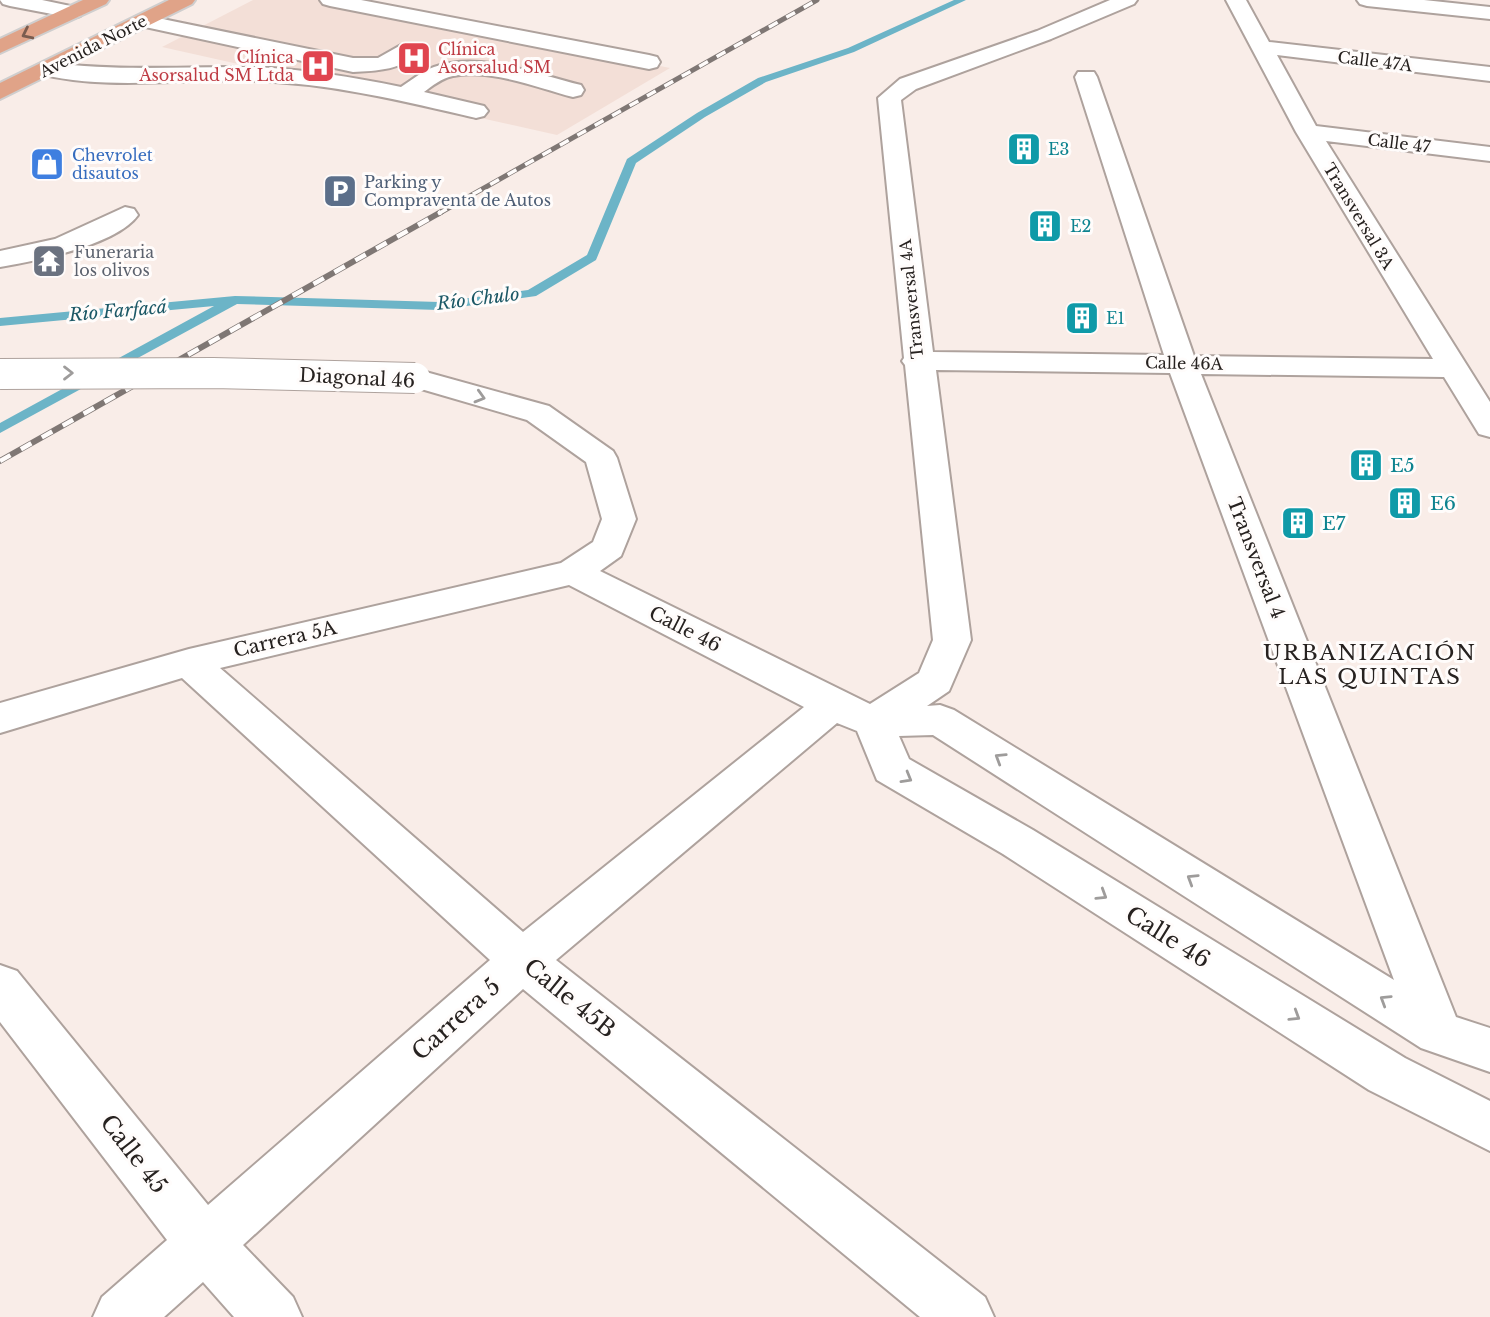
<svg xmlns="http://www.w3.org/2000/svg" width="1490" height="1317" font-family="'Libre Baskerville',serif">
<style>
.built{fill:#f3dfd7}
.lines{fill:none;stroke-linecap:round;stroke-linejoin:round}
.stream{fill:#6cb4c7;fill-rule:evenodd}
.minor-casing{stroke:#aea29d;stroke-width:4}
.major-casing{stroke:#cfcece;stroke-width:4}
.minor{fill:#fff;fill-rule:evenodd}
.major{fill:#e0a388;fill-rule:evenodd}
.rail-far1-casing{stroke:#7f7774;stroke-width:5}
.rail-casing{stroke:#7f7774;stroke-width:6}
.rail-far1{stroke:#fffcfb;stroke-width:3.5;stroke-dasharray:10;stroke-linecap:butt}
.rail{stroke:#fffcfb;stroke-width:4.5;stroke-dasharray:12;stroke-linecap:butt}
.minor-bridge-casing{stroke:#aea29d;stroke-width:32;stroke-linecap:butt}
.minor-bridge{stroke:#fff;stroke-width:30}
.oneway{stroke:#7a5c4f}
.oneway2{stroke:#9e9c9b}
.labels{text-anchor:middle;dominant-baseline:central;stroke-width:6;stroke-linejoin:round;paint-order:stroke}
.far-street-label{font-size:16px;fill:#272220;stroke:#fffcfb}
.far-health-label{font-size:16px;fill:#be3a42;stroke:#fffcfb;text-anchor:start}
.far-culture-label{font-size:16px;fill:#0d838f;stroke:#fffcfb;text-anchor:start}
.far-shop-label{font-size:16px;fill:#366cbe;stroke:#fffcfb;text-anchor:start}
.far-service-label{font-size:16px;fill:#4e5e75;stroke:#fffcfb;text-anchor:start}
.far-worship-label{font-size:16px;fill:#5b616d;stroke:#fffcfb;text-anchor:start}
.far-water-label{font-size:18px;font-style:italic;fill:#1c5866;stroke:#fffcfb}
.street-label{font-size:19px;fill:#272220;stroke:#fffcfb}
.culture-label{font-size:19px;fill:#0d838f;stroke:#fffcfb;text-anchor:start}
.neighbourhood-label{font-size:21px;letter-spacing:2px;fill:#272220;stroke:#fffcfb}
.near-street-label{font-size:23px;fill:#272220;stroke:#fffcfb}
</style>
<rect width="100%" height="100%" fill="#f9ede8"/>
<path class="built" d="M253 0H334L670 68 557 135 162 47Z"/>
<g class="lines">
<path class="stream" d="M954 0H966L854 52 766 82 705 117 636 163 596 260 536 296 439 310 237 304 0 433V423L214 306 0 326V318L235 296 439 302 528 290 587 255 627 159 697 113 758 78 848 48Z"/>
<g class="minor-casing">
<g id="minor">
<path d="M0 0H42L80 8 83 12 80 16 73 18 10 6 3 4Z"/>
<path d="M320 0H361L649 55 657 57 660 62 657 67 649 69 330 6 323 4Z"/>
<path d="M1110 0H1137L1134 4 1051 39 916 89 901 100 933 352 1164 355 1075 77 1078 72H1094L1097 77 1194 356 1433 359 1296 132 1226 0H1246L1269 42 1490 67V81L1277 55 1316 126 1490 147V161L1326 141 1490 402V437L1479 434 1444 377 1201 374 1456 1017 1490 1028V1072L1421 1048 933 735 899 736 909 759 1033 830 1405 1058 1490 1101V1151L1369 1090 1003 854 877 780 857 731 837 723 556 960 985 1297 994 1317H920L523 989 243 1245 293 1297 302 1317H234L203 1282 164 1317H93L102 1297 167 1240 0 1022V965L17 971 208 1205 490 960 182 678 0 733V703L189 649 561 563 593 542 602 519 586 462 527 420 404 384 400 378 404 372 415 369 549 406 613 451 617 458 636 519 621 556 600 571 870 704 919 673 933 640 905 365 902 361 904 358 878 98 900 79 1037 31ZM936 370 1170 373 1394 980 954 710 940 705 927 706 949 691 971 640ZM569 585 804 707 523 932 220 668Z"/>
<path d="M1357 0H1424L1490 7V19L1367 6 1360 4Z"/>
<path d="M143 15 353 58H378L401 45H417L420 50C405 70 376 71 353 72L136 25 133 21 136 17Z"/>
<path d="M48 62C116 72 184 66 252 67 302 69 352 77 401 87 412 80 422 71 434 67 480 51 536 74 581 85L584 90 581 95 573 97C539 88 488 68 453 76 442 78 432 86 424 92L484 106 488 111 484 116 476 118C403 101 330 83 254 81 183 78 110 91 40 74L37 69 40 64Z"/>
<path d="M125 207 134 209 138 215C117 245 35 261 0 267V251L55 239Z"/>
</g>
</g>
<g class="major-casing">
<g id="major">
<path d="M83 0H109L106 4 0 53V39Z"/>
<path d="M169 0H195L192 4 0 99V83Z"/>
</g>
</g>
<use href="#minor" class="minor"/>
<use href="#major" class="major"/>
<g class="rail-far1-casing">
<path id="rail-far1" d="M438 214 817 0"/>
</g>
<g class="rail-casing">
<path id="rail" d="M0 461 441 212"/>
</g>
<use href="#rail-far1" class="rail-far1"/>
<use href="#rail" class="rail"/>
<g class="minor-bridge-casing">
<path id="minor-bridge" d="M0 374 213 373 415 378"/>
</g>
<use href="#minor-bridge" class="minor-bridge"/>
</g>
<defs><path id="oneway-chevron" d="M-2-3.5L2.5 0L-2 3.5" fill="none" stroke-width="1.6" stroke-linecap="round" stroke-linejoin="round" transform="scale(1.75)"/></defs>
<use class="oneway" href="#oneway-chevron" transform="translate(27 34) rotate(154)"/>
<g class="oneway2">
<use href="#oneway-chevron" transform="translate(68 373)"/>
<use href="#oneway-chevron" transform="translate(480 397) rotate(16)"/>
<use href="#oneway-chevron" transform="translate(1000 758) rotate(-148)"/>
<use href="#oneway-chevron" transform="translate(907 778) rotate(30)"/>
<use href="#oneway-chevron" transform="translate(1192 879) rotate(-148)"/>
<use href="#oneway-chevron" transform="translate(1102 895) rotate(32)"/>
<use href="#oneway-chevron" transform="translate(1385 1000) rotate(-148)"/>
<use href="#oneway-chevron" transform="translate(1295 1016) rotate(32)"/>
</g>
<defs>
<g id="hospital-square" transform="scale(1.75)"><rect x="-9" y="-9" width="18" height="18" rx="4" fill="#e0444e" stroke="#fffcfb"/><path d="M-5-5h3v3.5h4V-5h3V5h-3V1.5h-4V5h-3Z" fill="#fff"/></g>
<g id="building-square" transform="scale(1.75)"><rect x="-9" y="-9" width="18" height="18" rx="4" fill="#0f9aa8" stroke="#fffcfb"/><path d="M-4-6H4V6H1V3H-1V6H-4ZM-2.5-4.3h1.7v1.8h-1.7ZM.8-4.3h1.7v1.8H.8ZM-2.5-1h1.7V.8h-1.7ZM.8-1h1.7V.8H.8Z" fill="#fff"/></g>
<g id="shop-square" transform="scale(1.75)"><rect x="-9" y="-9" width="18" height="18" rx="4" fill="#3f7fe0" stroke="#fffcfb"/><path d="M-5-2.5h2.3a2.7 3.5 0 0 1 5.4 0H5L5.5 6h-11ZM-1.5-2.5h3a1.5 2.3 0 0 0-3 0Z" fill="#fff"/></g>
<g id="parking-square" transform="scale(1.75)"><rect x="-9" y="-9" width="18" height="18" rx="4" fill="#5c6f8a" stroke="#fffcfb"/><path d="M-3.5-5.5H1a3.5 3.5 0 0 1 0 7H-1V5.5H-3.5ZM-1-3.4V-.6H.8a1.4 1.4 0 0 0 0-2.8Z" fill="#fff"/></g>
<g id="temple-square" transform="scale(1.75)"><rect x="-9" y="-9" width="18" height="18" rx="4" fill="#6b7280" stroke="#fffcfb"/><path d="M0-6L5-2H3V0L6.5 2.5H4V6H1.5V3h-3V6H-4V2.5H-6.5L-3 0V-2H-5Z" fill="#fff"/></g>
</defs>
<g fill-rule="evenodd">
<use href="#hospital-square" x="414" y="58"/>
<use href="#hospital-square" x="318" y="66"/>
<use href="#building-square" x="1024" y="149"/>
<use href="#shop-square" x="47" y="164"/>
<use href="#parking-square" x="340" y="191"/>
<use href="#building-square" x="1045" y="226"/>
<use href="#temple-square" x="49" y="261"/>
<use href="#building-square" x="1082" y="318"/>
<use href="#building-square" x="1366" y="465"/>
<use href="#building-square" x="1405" y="503"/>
<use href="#building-square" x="1298" y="523"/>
</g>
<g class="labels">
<g class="far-street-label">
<text transform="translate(93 46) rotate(-27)">Avenida Norte</text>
<text transform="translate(1375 61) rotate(7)">Calle 47A</text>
<text transform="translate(1399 143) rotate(7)">Calle 47</text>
<text transform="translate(1359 216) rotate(59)">Transversal 3A</text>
<text transform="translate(911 299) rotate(-96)">Transversal 4A</text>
<text transform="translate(1184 363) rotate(1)">Calle 46A</text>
</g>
<g class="far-health-label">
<text x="438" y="49">Clínica<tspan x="438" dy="18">Asorsalud SM</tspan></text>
<text x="294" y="57" text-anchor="end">Clínica<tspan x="294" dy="18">Asorsalud SM Ltda</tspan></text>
</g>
<g class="far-culture-label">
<text x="1048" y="149">E3</text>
<text x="1070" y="226">E2</text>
<text x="1106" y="318">E1</text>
</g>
<g class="far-shop-label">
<text x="72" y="155">Chevrolet<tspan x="72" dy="18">disautos</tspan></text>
</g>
<g class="far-service-label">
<text x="364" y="182">Parking y<tspan x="364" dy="18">Compraventa de Autos</tspan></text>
</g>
<g class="far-worship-label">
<text x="74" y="252">Funeraria<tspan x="74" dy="18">los olivos</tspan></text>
</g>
<g class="far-water-label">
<text transform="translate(478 299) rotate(-7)">Río Chulo</text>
<text transform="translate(118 311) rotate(-5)">Río Farfacá</text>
</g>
<g class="street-label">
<text transform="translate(357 378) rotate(3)">Diagonal 46</text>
<text transform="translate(1256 558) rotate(69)">Transversal 4</text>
<text transform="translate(685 629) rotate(27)">Calle 46</text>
<text transform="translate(285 639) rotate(-13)">Carrera 5A</text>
</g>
<g class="culture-label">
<text x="1390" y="465">E5</text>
<text x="1430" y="503">E6</text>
<text x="1322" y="523">E7</text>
</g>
<g class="neighbourhood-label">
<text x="1370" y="653">URBANIZACIÓN<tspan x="1370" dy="24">LAS QUINTAS</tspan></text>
</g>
<g class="near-street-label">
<text transform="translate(1168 937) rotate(32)">Calle 46</text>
<text transform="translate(570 998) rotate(39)">Calle 45B</text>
<text transform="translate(456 1019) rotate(-42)">Carrera 5</text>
<text transform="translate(134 1154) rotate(52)">Calle 45</text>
</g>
</g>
</svg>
